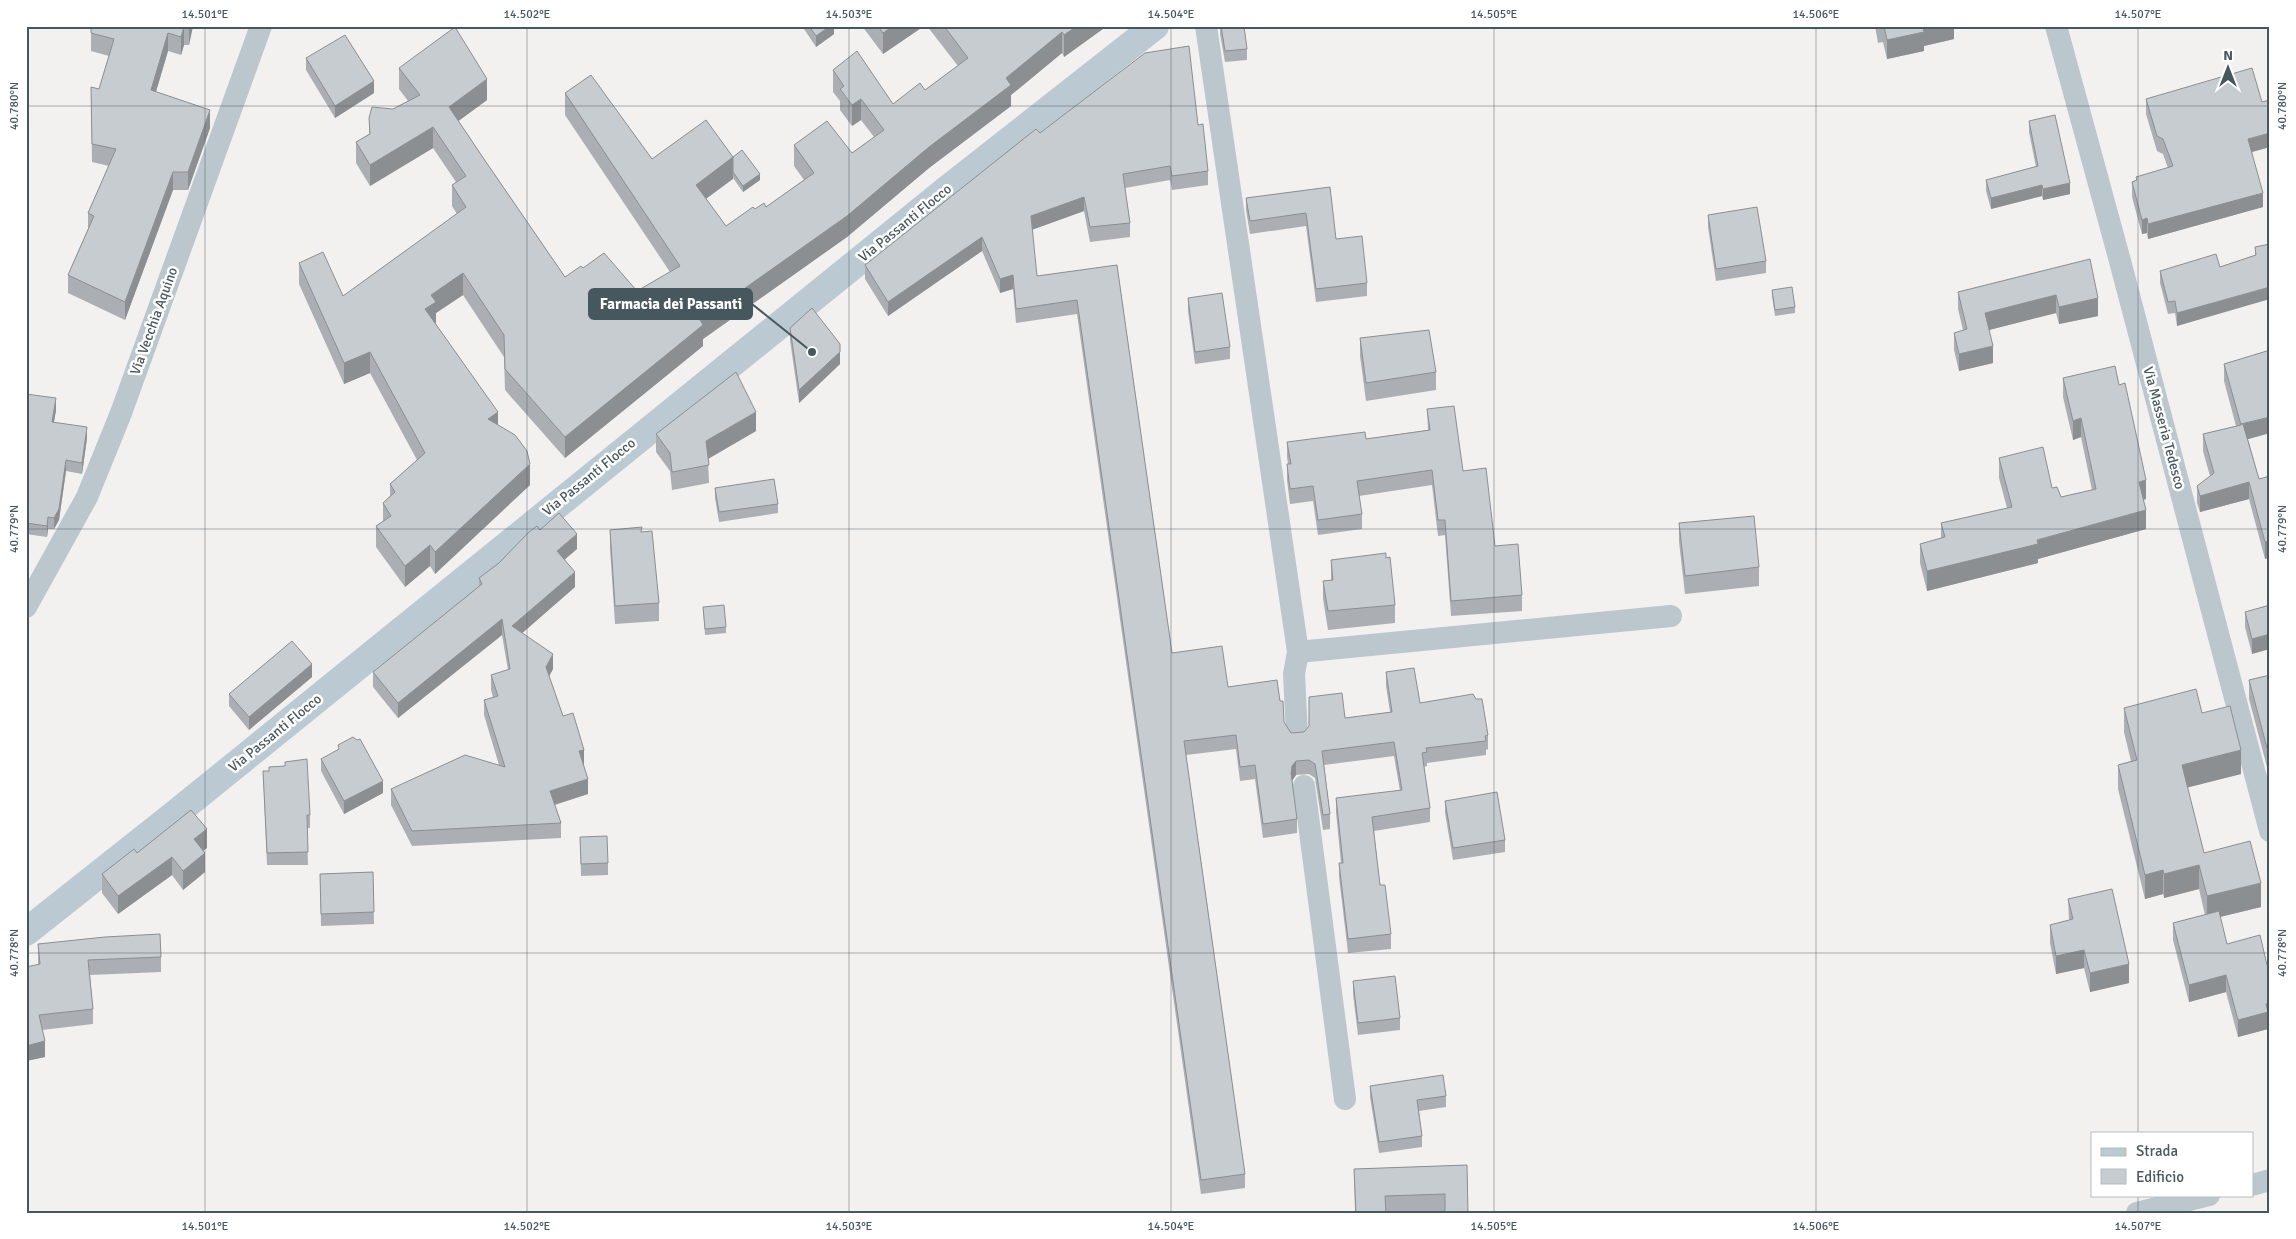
<svg xmlns="http://www.w3.org/2000/svg" width="2296" height="1239" font-family="Signika,sans-serif">
<style>
.lines{fill:none;stroke-linecap:round;stroke-linejoin:round}
.minor{stroke:#bbc7cd;stroke-width:22}
.secondary{stroke:#bbcad2;stroke-width:28}
.wall{fill:#abafb3}
.shaded-wall{fill:#8b8f92}
.building{fill:#c7ccd0;stroke:#8b8f92}
.ticks{fill:none;stroke:#47575e;stroke-width:1;stroke-opacity:0.45}
.labels{text-anchor:middle;dominant-baseline:central;stroke-width:5;stroke-linejoin:round;paint-order:stroke}
.street-label{font-size:14px;fill:#47575e;stroke:#fff}
.leader{fill:none;stroke:#47575e;stroke-width:2}
.callout-dot{fill:#47575e;stroke:#fff;stroke-width:2}
.callout{fill:#47575e;stroke:#47575e;stroke-width:2}
.callout-label{font-size:15px;text-anchor:middle;font-weight:bold;fill:#fff}
.neatline{fill:none;stroke:#47575e;stroke-width:2}
.ticks-label{font-size:12px;text-anchor:middle;fill:#47575e}
</style>
<rect width="100%" height="100%" fill="#f3f0f0"/>
<g class="lines">
<g class="minor">
<path d="M1206 26 1298 652 1671 616"/>
<path d="M2056 26 2120 261 2270 831"/>
<path d="M26 607 87 497 121 413 261 26"/>
<path d="M1297 735 1294 674 1298 652"/>
<path d="M1304 786 1345 1099"/>
<path d="M2252 1185 2270 1180"/>
<path d="M2137 1213 2209 1195"/>
</g>
<path class="secondary" d="M26 932 170 818 949 188 1155 26"/>
</g>
<g class="wall">
<path d="M193 26 189 45H184L181 55 168 51 156 92 210 128 188 190H173L125 320 68 293V275L88 229V213L109 166 92 162 91 87 99 89 109 56 91 51V33Z"/>
<path d="M802 26H834V34L816 47Z"/>
<path d="M862 26H924L883 54Z"/>
<path d="M927 26H1107L1064 57 1062 53 1011 95V106L929 168 847 237 703 339V346L565 458 505 390 504 357 463 295 436 313V324L498 425 530 485 435 574 430 566 405 587 376 547V526L383 521V503L390 496V484L417 460 370 373 344 384 299 284V263L343 296 457 214 452 206V185L456 182 433 148 370 186 356 163V142L369 134V118L393 109 408 101 399 89V68L487 100 458 121 486 162 565 277 583 268 637 291 670 272 565 115V93L652 159 733 157 760 180 743 192 733 178 706 199 726 226 755 209 766 207 804 180 794 166V145L852 153 874 137 861 120 852 126 840 110V101L833 92V70L893 104 925 90 958 66Z"/>
<path d="M1220 26H1244L1247 49V60L1225 62 1220 34Z"/>
<path d="M1875 26H1954V39L1924 46V51L1887 59 1883 42 1878 43Z"/>
<path d="M306 58 374 93 335 118 306 70Z"/>
<path d="M2146 99 2270 147 2252 152 2263 207 2148 239 2147 233 2142 234 2132 197V182L2136 180V177L2168 168 2163 154 2157 151 2146 114Z"/>
<path d="M2029 121 2070 194 2043 200 2042 196 1991 209 1986 191V180L2036 167 2029 132Z"/>
<path d="M1198 125 1208 171V185L1172 190 1170 180 1125 188 1130 223V237L1090 242 1084 211 1032 230 1037 276 1117 265 1172 653 1228 687 1280 701 1284 722 1291 733 1304 732 1345 718 1390 712 1386 686V672L1420 703 1488 735V749L1486 750V755L1427 763V766L1424 767 1430 808V822L1374 831 1380 885 1391 934V949L1348 953 1339 877V863H1341L1336 812V798L1400 791 1394 756 1324 765 1330 814V829L1323 830 1315 778 1309 774 1296 775 1292 781 1297 819V833L1263 838 1255 779 1240 781 1236 749 1186 755 1245 1174V1188L1201 1194 1077 314 1016 323 1013 289 1000 293 982 251 888 316 865 279V265L1040 133Z"/>
<path d="M1330 187 1336 239 1367 283V296L1316 302 1306 226 1250 234 1246 210V198Z"/>
<path d="M1708 215 1766 261V273L1716 281 1708 227Z"/>
<path d="M2270 244 2177 326 2175 313 2168 314 2160 283V271L2220 267 2255 255V247Z"/>
<path d="M2090 259 2098 316 2059 324 2056 313 1989 330 1993 363 1959 371 1954 350V333L1963 330 1958 309V292Z"/>
<path d="M1772 290 1795 307V313L1775 316 1772 296Z"/>
<path d="M1188 298 1230 347V359L1195 364 1188 311Z"/>
<path d="M790 328 840 364 799 403 790 340Z"/>
<path d="M1360 338 1436 372V390L1366 401 1360 356Z"/>
<path d="M2224 364 2270 433 2248 439 2259 479 2270 476V557L2265 559 2249 499 2200 512 2197 503V486L2210 476 2203 451V434L2236 426 2224 381Z"/>
<path d="M2063 378 2146 499 2143 500 2146 529 2038 559V563L1927 591 1920 563V544L1941 538V523L2007 508 1999 478V458L2052 488 2061 497 2092 490 2081 437 2073 440 2063 397Z"/>
<path d="M26 394 56 410 54 422 87 438 82 474 66 471 59 520 54 529H48L47 537 26 534Z"/>
<path d="M1427 409 1463 471 1495 546 1522 595V611L1451 616 1445 535 1438 536 1432 485 1359 496 1362 514V529L1318 535 1313 501 1290 504 1287 480V464H1288L1287 457V442L1366 439 1428 430Z"/>
<path d="M756 431 708 459 709 483 672 490 670 471 656 452V434Z"/>
<path d="M715 488 778 504V513L719 522 715 498Z"/>
<path d="M1679 523 1759 567V586L1685 594 1679 542Z"/>
<path d="M610 530 642 532 659 603V621L615 624 610 548Z"/>
<path d="M577 549 565 559 575 587 522 633 553 669 549 676 563 716 584 765 588 794 555 805 561 823V838L412 846 391 805V789L499 765 484 715V700L493 697 491 690V675L508 670 502 635 398 718 373 687V672L479 586V578L499 563Z"/>
<path d="M1386 558 1395 605V623L1328 630 1323 599V581L1331 580V560Z"/>
<path d="M2270 605 2252 654 2245 627V612Z"/>
<path d="M703 607 726 627V633L705 635Z"/>
<path d="M2270 675 2267 767 2249 699V680Z"/>
<path d="M312 677 249 730 229 706V694Z"/>
<path d="M2124 708 2202 713 2241 774 2187 787 2204 853 2261 907 2220 917 2227 944 2268 1020V1029L2238 1037 2226 992 2189 1002 2173 940V923L2205 915 2199 889 2164 898 2163 894 2145 899 2118 789V765L2131 761 2124 732Z"/>
<path d="M321 759 383 793 344 814 321 771Z"/>
<path d="M263 771 310 815V828H307L308 865H267Z"/>
<path d="M1445 801 1505 840V852L1453 860 1445 813Z"/>
<path d="M580 837 608 863V875L581 876Z"/>
<path d="M207 848 203 850 205 872 183 890 172 875 118 914 102 893V874L137 853Z"/>
<path d="M373 872 374 924 321 926 320 874Z"/>
<path d="M2068 899 2129 983 2090 992 2084 968 2056 974 2050 943V925L2069 920Z"/>
<path d="M38 944 161 957V972L90 975 93 1009V1024L42 1030 45 1057 26 1061 38 964Z"/>
<path d="M1353 981 1400 1018V1030L1358 1035 1353 994Z"/>
<path d="M1370 1086 1446 1096V1107L1419 1111 1422 1136V1147L1379 1153 1370 1097Z"/>
<path d="M1467 1165 1468 1213H1445V1211L1386 1213H1355L1354 1169Z"/>
</g>
<g class="shaded-wall">
<path d="M189 26H193L189 45Z"/>
<path d="M830 26H834V34L816 47V36Z"/>
<path d="M893 26H924L883 54V33Z"/>
<path d="M1077 26H1107L1064 57V35Z"/>
<path d="M1929 26H1954V39L1924 46V51L1887 59V40Z"/>
<path d="M184 27V45L181 55V37Z"/>
<path d="M1062 32V53L1011 95V106L929 168 847 237 703 339V346L565 458V437L700 320 1006 78Z"/>
<path d="M168 33V51L151 108V90Z"/>
<path d="M487 79V100L449 128V107Z"/>
<path d="M374 81V93L335 118V106Z"/>
<path d="M861 99V120L852 126V105Z"/>
<path d="M210 110V128L188 190V172Z"/>
<path d="M433 127V148L370 186V165Z"/>
<path d="M2270 133V147L2248 153V139Z"/>
<path d="M733 157V179L696 206V185Z"/>
<path d="M173 172V190L125 320V302Z"/>
<path d="M760 174V180L743 192V186Z"/>
<path d="M2070 183V194L2043 200V189Z"/>
<path d="M2042 185V196L1991 209V198Z"/>
<path d="M2263 193V207L2148 239V224Z"/>
<path d="M1084 197V211L1031 230V216Z"/>
<path d="M2147 218V233L2142 234V220Z"/>
<path d="M982 237V251L888 316V302Z"/>
<path d="M463 273V295L436 313V323L425 330V309L431 295Z"/>
<path d="M1013 275V289L1000 293V279Z"/>
<path d="M2270 287V299L2177 326V313Z"/>
<path d="M2056 295V313L1985 331V313Z"/>
<path d="M2098 298V316L2059 324V307Z"/>
<path d="M840 344V364L799 403V390Z"/>
<path d="M1993 346V363L1959 371V354Z"/>
<path d="M370 352V373L344 384V363Z"/>
<path d="M56 398V410L52 433V422Z"/>
<path d="M498 412V433L488 419Z"/>
<path d="M756 412V431L706 460V441Z"/>
<path d="M2270 417V433L2241 441V424Z"/>
<path d="M2081 418V437L2073 440V421Z"/>
<path d="M87 427V438L82 474V463Z"/>
<path d="M66 460V471L59 520 54 529V518Z"/>
<path d="M530 464V485L435 574V552Z"/>
<path d="M2146 480V499L2139 501V482Z"/>
<path d="M2249 482V499L2200 512V496Z"/>
<path d="M2146 510V529L2038 559V563L1927 591V571Z"/>
<path d="M48 517V529L47 537V526Z"/>
<path d="M577 534V549L557 566V551Z"/>
<path d="M2270 541V557L2265 559V542Z"/>
<path d="M430 545V566L405 587V566Z"/>
<path d="M575 572V587L512 642V626Z"/>
<path d="M502 619V635L398 718V703Z"/>
<path d="M2270 634V649L2252 654V639Z"/>
<path d="M553 654V669L546 682V667Z"/>
<path d="M312 664V677L249 730V717Z"/>
<path d="M2267 748H2270V766L2267 767Z"/>
<path d="M584 750V765L579 767V751Z"/>
<path d="M2241 750V774L2182 789V765Z"/>
<path d="M1296 761V775L1292 781 1291 773 1292 766Z"/>
<path d="M588 779V794L550 806V791Z"/>
<path d="M383 781V793L344 814V801Z"/>
<path d="M207 829V848L194 857V839Z"/>
<path d="M205 853V872L183 890V871Z"/>
<path d="M172 857V875L118 914V896Z"/>
<path d="M2199 865V889L2164 898V874Z"/>
<path d="M2163 870V894L2145 899V875Z"/>
<path d="M2261 883V907L2207 920V896Z"/>
<path d="M2084 950V968L2056 974V956Z"/>
<path d="M2129 964V983L2090 992V973Z"/>
<path d="M2226 975V992L2189 1002V985Z"/>
<path d="M2270 1003V1020H2268V1029L2238 1037V1020L2266 1004Z"/>
<path d="M45 1041V1057L26 1061V1046Z"/>
</g>
<g class="building">
<path d="M91 26H189V27H184L181 37 168 33 151 90 210 110 188 172H173L125 302 68 275 94 216 88 213 116 149 92 144 91 87 99 89 114 39 91 33Z"/>
<path d="M809 26H830L816 36Z"/>
<path d="M878 26H893L883 33Z"/>
<path d="M944 26H1077L1064 35 1062 32 1006 78 1011 85 929 147 847 216 700 320 703 325 565 437 505 369 504 335 463 273 431 295 436 302 425 309 498 412 488 419 515 435 527 451 530 464 435 552 430 545 405 566 376 526 391 516 383 503 395 492 390 484 425 453 370 352 344 363 299 263 323 252 343 296 466 207 452 185 466 176 433 127 370 165 356 142 370 134 369 118 372 107 393 109 420 95 399 68 455 27 487 79 449 107 486 162 565 277 581 266 583 268 604 253 637 291 680 266 565 93 591 75 652 159 706 120 733 157 696 185 726 226 753 207 755 209 764 203 766 207 814 173 794 145 827 121 852 153 884 130 861 99 852 105 840 89 844 86 833 70 857 51 893 104 920 83 925 90 968 58Z"/>
<path d="M1221 26H1244L1247 49 1225 51Z"/>
<path d="M1884 26H1929L1923 27 1924 32 1887 40Z"/>
<path d="M345 35 374 81 335 106 306 58Z"/>
<path d="M1189 46 1198 125 1203 124 1208 171 1172 176 1170 166 1123 174 1130 223 1090 227 1084 197 1031 216 1037 276 1117 265 1172 653 1222 646 1228 687 1277 680 1280 701H1283L1284 722 1291 733 1304 732 1309 726V697L1342 693 1345 718 1392 712 1386 672 1414 668 1420 703 1473 694 1476 699H1482L1488 735 1485 736 1486 741 1426 748 1427 752 1422 753 1430 808 1372 817 1380 885H1385L1391 934 1348 939 1339 863H1343L1336 798 1402 790 1394 742 1322 751 1330 814 1323 815 1315 764 1309 760 1296 761 1292 766 1291 773 1297 819 1263 824 1255 765 1240 767 1236 735 1184 741 1245 1174 1201 1180 1077 300 1016 309 1013 275 1000 279 982 237 888 302 865 265 1036 129 1040 133 1145 53Z"/>
<path d="M2252 68 2262 102 2270 100V133L2248 139 2263 193 2148 224 2147 218 2142 220 2132 182 2137 180 2136 177 2173 166 2163 139 2157 136 2146 99Z"/>
<path d="M2055 115 2070 183 2043 189 2042 185 1991 198 1986 180 2038 166 2029 121Z"/>
<path d="M742 150 760 174 743 186 733 172V157Z"/>
<path d="M1330 187 1336 239 1362 236 1367 283 1316 289 1306 213 1250 221 1246 198Z"/>
<path d="M1757 207 1766 261 1716 269 1708 215Z"/>
<path d="M2270 244V287L2177 313 2175 301 2168 302 2160 271 2216 254 2220 267 2256 255 2255 247Z"/>
<path d="M2090 259 2098 298 2059 307 2056 295 1985 313 1993 346 1959 354 1954 333 1967 329 1958 292Z"/>
<path d="M1792 287 1795 307 1775 310 1772 290Z"/>
<path d="M1222 293 1230 347 1195 352 1188 298Z"/>
<path d="M812 308 840 344V352L799 390 790 328Z"/>
<path d="M1429 330 1436 372 1366 383 1360 338Z"/>
<path d="M2270 350V417L2241 424H2243L2259 479 2270 476V541L2265 542 2249 482 2200 496 2197 486 2214 473 2203 434 2241 425 2224 364Z"/>
<path d="M2115 366 2119 385 2125 383 2146 480 2139 482 2146 510 2037 540 2038 544 1927 571 1920 544 1945 537 1941 523 2012 507 1999 458 2043 447 2052 488 2057 487 2061 497 2096 489 2081 418 2073 421 2063 378Z"/>
<path d="M736 372 756 412 706 441 709 465 672 472 670 453 656 434Z"/>
<path d="M26 394 56 398 52 422 87 427 82 463 66 460 59 509 54 518 48 517 47 526 26 523Z"/>
<path d="M1454 406 1463 471 1486 468 1495 546 1518 544 1522 595 1451 601 1445 520H1438L1432 470 1357 481 1362 514 1318 520 1313 486 1290 489 1287 464H1291L1287 442 1365 432 1366 439 1430 430 1427 409Z"/>
<path d="M774 479 778 504 719 512 715 488Z"/>
<path d="M559 513 577 534 557 551 575 572 512 626 553 654 546 667 563 716 573 713 584 750 579 751 588 779 550 791 561 823 412 831 391 789 465 755 505 767 484 700 498 696 491 675 510 669 502 619 398 703 373 672 482 584 479 578 499 563 528 533 537 526 540 530Z"/>
<path d="M1754 516 1759 567 1685 576 1679 523Z"/>
<path d="M642 527 641 532 652 531 659 603 615 606 610 530Z"/>
<path d="M1386 553V558L1390 557 1395 605 1328 611 1323 581 1333 580 1331 560Z"/>
<path d="M724 605 726 627 705 629 703 607Z"/>
<path d="M2270 605V634L2252 639 2245 612Z"/>
<path d="M292 641 312 664 249 717 229 694Z"/>
<path d="M2270 675V748H2267L2249 680Z"/>
<path d="M2196 689 2202 713 2230 706 2241 750 2182 765 2204 853 2250 841 2261 883 2207 896 2199 865 2164 874 2163 870 2145 875 2118 765 2137 760 2124 708Z"/>
<path d="M353 737 357 740 360 739 383 781 344 801 321 759 339 749 338 745Z"/>
<path d="M307 759 310 815H307L308 852 267 853 263 771H269V767L285 766V762Z"/>
<path d="M1497 792 1505 840 1453 848 1445 801Z"/>
<path d="M191 810 207 829 194 839 205 853 183 871 172 857 118 896 102 874 134 849 137 853Z"/>
<path d="M607 836 608 863 581 864 580 837Z"/>
<path d="M373 872 374 912 321 914 320 874Z"/>
<path d="M2112 889 2129 964 2090 973 2084 950 2056 956 2050 925 2073 919 2068 899Z"/>
<path d="M2219 911 2227 944 2260 935 2267 965 2270 964V1003L2266 1004 2268 1012 2238 1020 2226 975 2189 985 2173 923Z"/>
<path d="M160 934 161 957 88 960 93 1009 39 1015 45 1041 26 1046V967L40 964 38 944 105 937Z"/>
<path d="M1395 976 1400 1018 1358 1023 1353 981Z"/>
<path d="M1443 1075 1446 1096 1417 1100 1422 1136 1379 1142 1370 1086Z"/>
<path d="M1467 1165 1468 1213H1445V1194L1385 1196 1386 1213H1356L1354 1169Z"/>
</g>
<path class="ticks" d="M205 26V1213M527 26V1213M849 26V1213M1171 26V1213M1494 26V1213M1816 26V1213M2138 26V1133M26 106H2270M26 529H2270M26 953H2270M2138 1195V1213"/>
<g class="labels">
<g class="street-label">
<text transform="translate(905 223) rotate(-39)">Via Passanti Flocco</text>
<text transform="translate(154 321) rotate(-70)">Via Vecchia Aquino</text>
<text transform="translate(2164 428) rotate(75)">Via Masseria Tedesco</text>
<text transform="translate(589 477) rotate(-39)">Via Passanti Flocco</text>
<text transform="translate(275 733) rotate(-39)">Via Passanti Flocco</text>
</g>
</g>
<path class="leader" d="M812 352L752 304"/>
<circle class="callout-dot" cx="812" cy="352" r="5"/>
<rect class="callout" x="589" y="289" width="163" height="30" rx="5"/>
<g class="callout-label">
<text x="671" y="309">Farmacia dei Passanti</text>
</g>
<rect width="2296" height="1239" fill="none" stroke="#ffffff" stroke-width="55"/>
<rect x="2091" y="1132" width="162" height="65" fill="#ffffff" stroke="#b5bcbf"/>
<rect x="2101" y="1148" width="25" height="8" fill="#bbcad2" stroke="#b5bcbf"/>
<text x="2136" y="1156" font-size="15" fill="#47575e">Strada</text>
<rect x="2101" y="1169" width="25" height="15" fill="#c7ccd0" stroke="#b5bcbf"/>
<text x="2136" y="1182" font-size="15" fill="#47575e">Edificio</text>
<g transform="translate(2228 68)" stroke="#ffffff" stroke-width="4" paint-order="stroke">
<path d="M0-4L9 19L0 12L-9 19Z" fill="#47575e"/>
<text y="-8" font-size="14" font-weight="bold" text-anchor="middle" fill="#47575e">N</text>
</g>
<rect x="28" y="28" width="2240" height="1184" class="neatline"/>
<g class="ticks-label">
<text x="205" y="18">14.501°E</text>
<text x="527" y="18">14.502°E</text>
<text x="849" y="18">14.503°E</text>
<text x="1171" y="18">14.504°E</text>
<text x="1494" y="18">14.505°E</text>
<text x="1816" y="18">14.506°E</text>
<text x="2138" y="18">14.507°E</text>
<text transform="translate(14 106) rotate(-90)" y="4">40.780°N</text>
<text transform="translate(2282 106) rotate(-90)" y="4">40.780°N</text>
<text transform="translate(14 529) rotate(-90)" y="4">40.779°N</text>
<text transform="translate(2282 529) rotate(-90)" y="4">40.779°N</text>
<text transform="translate(14 953) rotate(-90)" y="4">40.778°N</text>
<text transform="translate(2282 953) rotate(-90)" y="4">40.778°N</text>
<text x="205" y="1230">14.501°E</text>
<text x="527" y="1230">14.502°E</text>
<text x="849" y="1230">14.503°E</text>
<text x="1171" y="1230">14.504°E</text>
<text x="1494" y="1230">14.505°E</text>
<text x="1816" y="1230">14.506°E</text>
<text x="2138" y="1230">14.507°E</text>
</g>
</svg>
